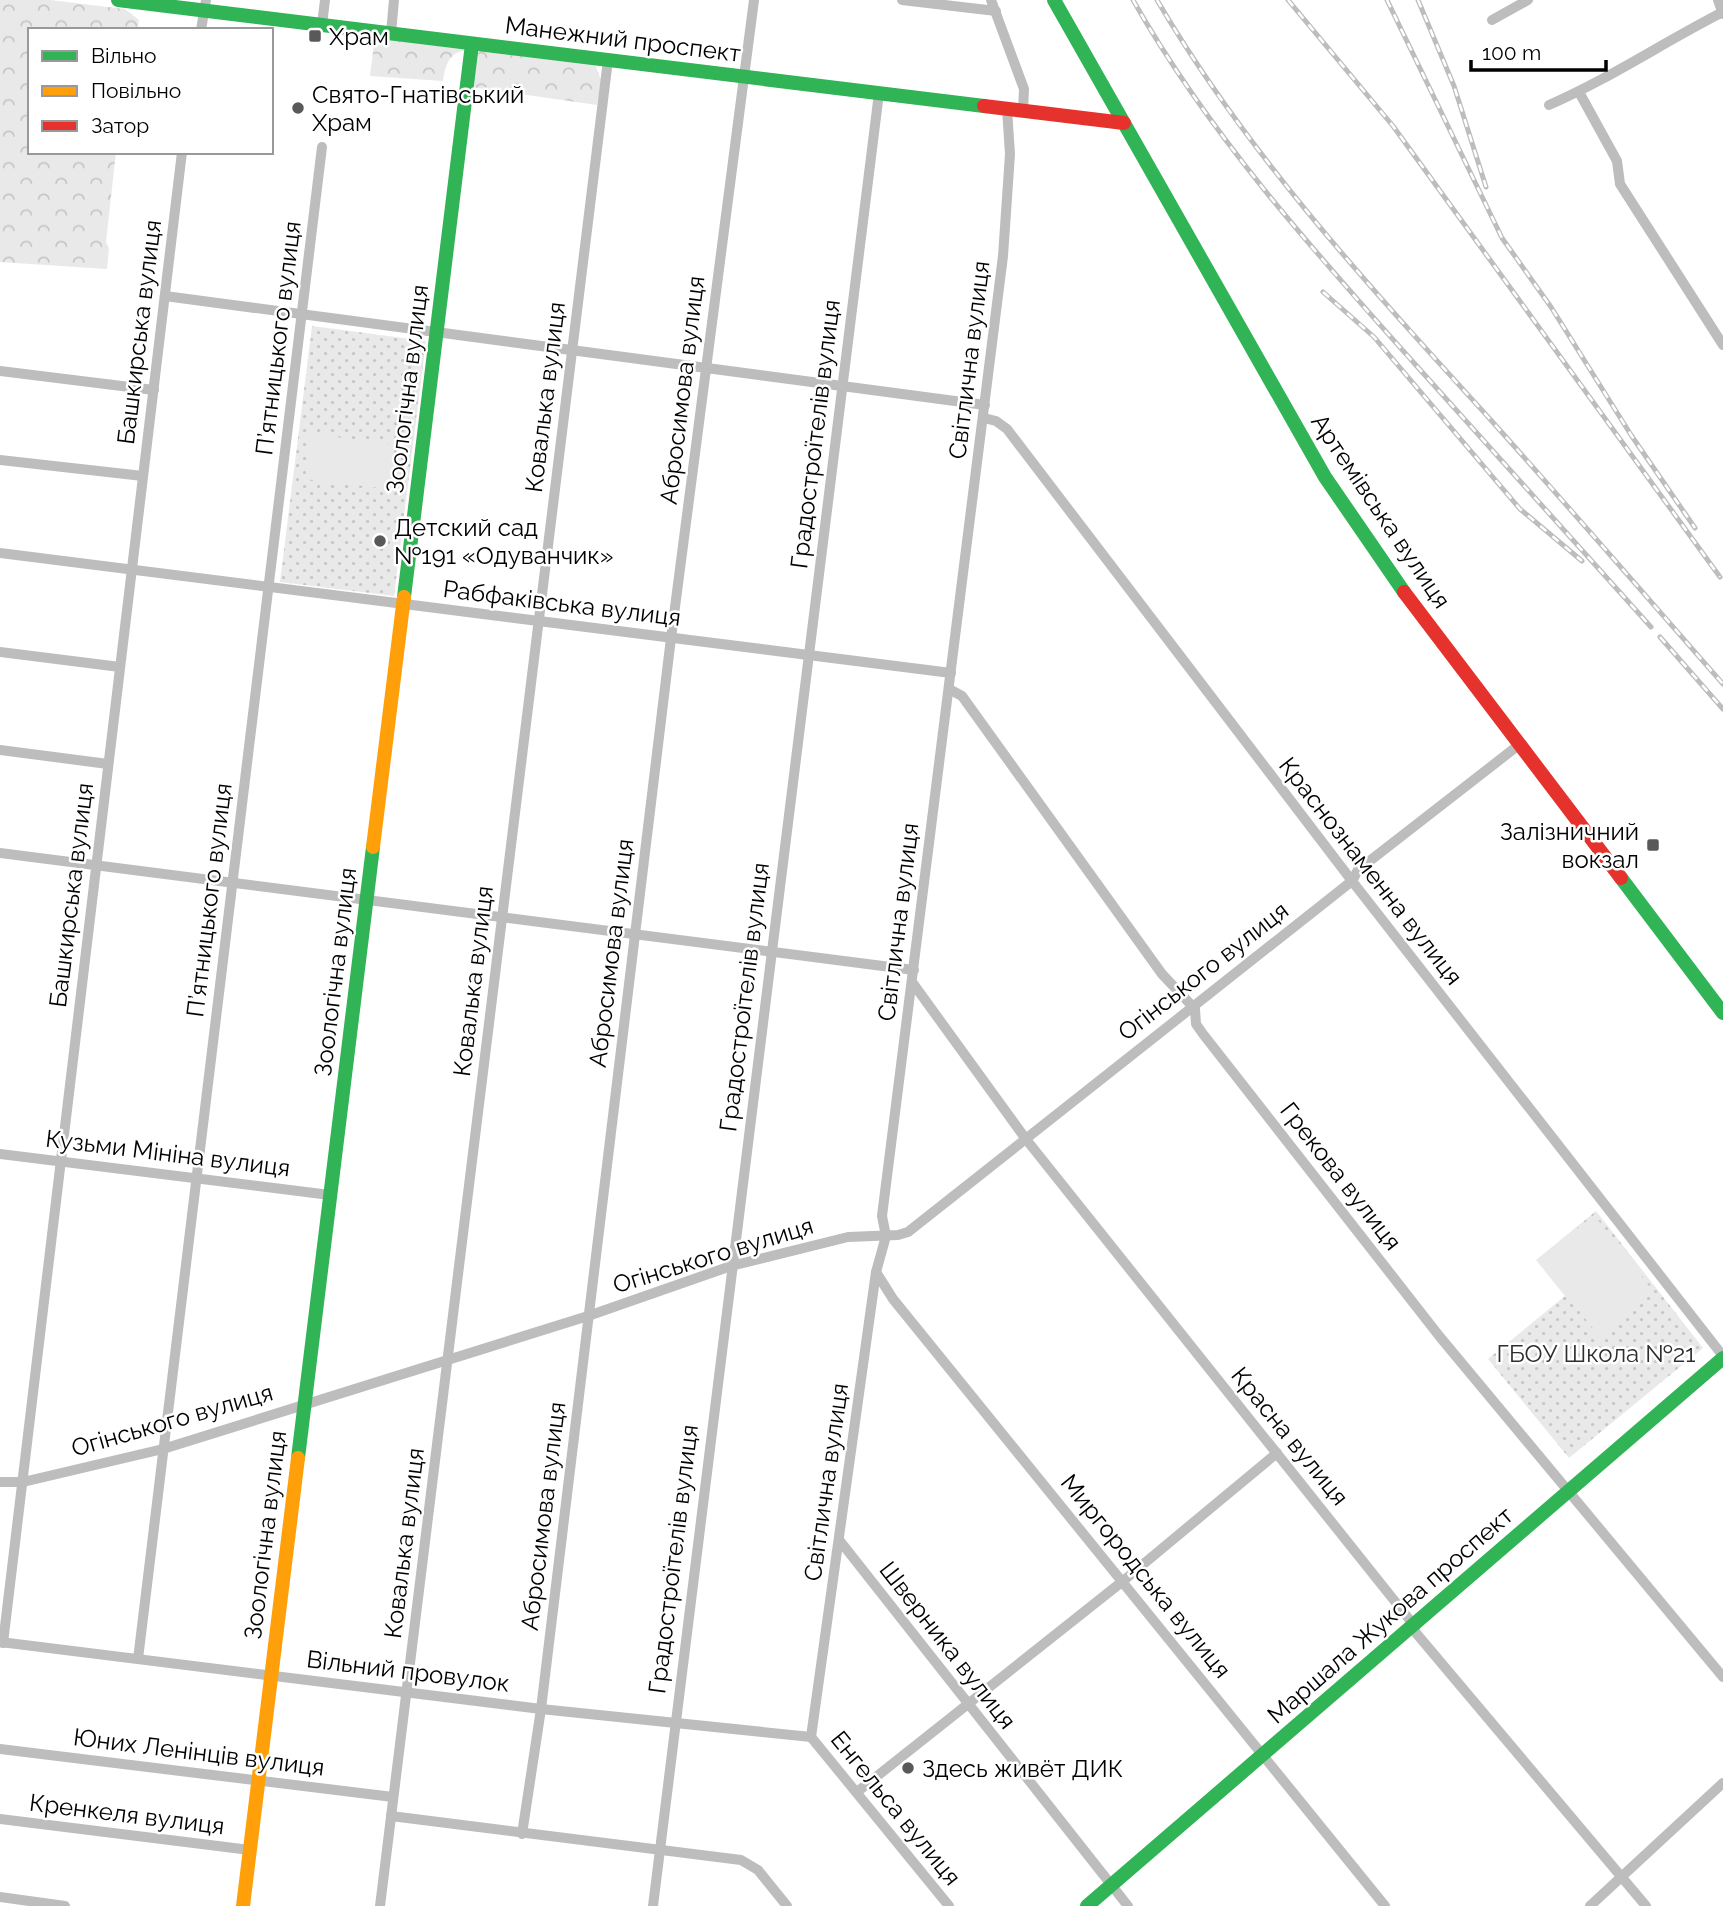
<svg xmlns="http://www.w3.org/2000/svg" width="1723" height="1906" font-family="Raleway,sans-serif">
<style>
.forest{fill:url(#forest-crowns)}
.park{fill:url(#park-dots)}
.pitch{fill:#e9e9e9}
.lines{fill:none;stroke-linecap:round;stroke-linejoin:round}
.street{stroke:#bdbdbd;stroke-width:10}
.fast{stroke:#30b455;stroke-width:14}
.slow{stroke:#ff9f0a;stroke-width:14}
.jam{stroke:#e5322d;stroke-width:14}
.rail-casing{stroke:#bdbdbd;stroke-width:5}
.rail{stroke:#fff;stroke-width:2.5;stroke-dasharray:8;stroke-linecap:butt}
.poi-dot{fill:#595959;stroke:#fff;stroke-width:2.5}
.labels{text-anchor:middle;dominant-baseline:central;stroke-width:5;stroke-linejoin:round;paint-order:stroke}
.poi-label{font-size:24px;fill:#000;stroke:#fff;text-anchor:start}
.street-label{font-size:24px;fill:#000;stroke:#fff}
.park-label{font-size:24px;fill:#2e2e2e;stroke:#fff}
</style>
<defs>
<pattern id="forest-crowns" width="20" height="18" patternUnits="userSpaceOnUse" patternTransform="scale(1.75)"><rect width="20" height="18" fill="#e9e9e9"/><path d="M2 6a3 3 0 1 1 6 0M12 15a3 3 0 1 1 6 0" fill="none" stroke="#c6c6c6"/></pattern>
<pattern id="park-dots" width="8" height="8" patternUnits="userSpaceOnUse" patternTransform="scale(1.75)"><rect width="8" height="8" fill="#e9e9e9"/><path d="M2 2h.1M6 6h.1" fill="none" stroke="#c6c6c6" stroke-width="1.8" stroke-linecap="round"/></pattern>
</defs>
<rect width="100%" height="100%" fill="#fff"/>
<g class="forest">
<path d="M0 0H50L125 9 139 20 138 30H30V152H116L106 242 109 248 107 269 0 262Z"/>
<path d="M375 36 465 47 464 51C449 52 445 67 443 81L370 76Z"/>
<path d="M483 49 595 64 601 80 597 105 471 87 476 54Z"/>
</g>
<g class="park">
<path d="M312 326 426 341 394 596 280 582Z"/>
<path d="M1596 1211 1703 1348 1569 1458 1488 1359 1565 1296 1536 1260Z"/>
</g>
<g class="pitch">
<path d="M310 434 394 444 389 489 305 479Z"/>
<path d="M1594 1215 1653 1291 1600 1337 1538 1260Z"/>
</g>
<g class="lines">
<g class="street">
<path d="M902 0 996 11"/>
<path d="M991 0 1024 89 1023 110"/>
<path d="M1718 0 1723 14"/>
<path d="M1492 20 1528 0"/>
<path d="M322 25 325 0"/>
<path d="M201 30 206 0"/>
<path d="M391 33 394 0"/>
<path d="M1579 92 1617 161 1620 184 1723 345"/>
<path d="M1549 105C1609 79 1664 42 1723 12"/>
<path d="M165 296 985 405"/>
<path d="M0 371 154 390"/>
<path d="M984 418 996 421 1007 429 1352 881 1723 1356"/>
<path d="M0 460 143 476"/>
<path d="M0 553 951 673"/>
<path d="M0 652 120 667"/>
<path d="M949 689 962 696 1162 974 1195 1009 1196 1024 1203 1034 1440 1337 1723 1677"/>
<path d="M0 750 108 764"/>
<path d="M0 853 914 970"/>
<path d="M912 982 1025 1138 1409 1619 1416 1633 1646 1906"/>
<path d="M0 1154 330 1195"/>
<path d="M876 1272 893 1299 1385 1906"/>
<path d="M0 1482H23L163 1449 588 1316 731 1266 848 1237 898 1235 908 1232 1352 881 1358 870 1520 744"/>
<path d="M840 1541 1128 1906"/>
<path d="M0 1642 541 1709 811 1737"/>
<path d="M3 1643 182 152"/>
<path d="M138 1659 322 147"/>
<path d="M811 1737 876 1272 886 1236 882 1216 1003 256 1010 154 1007 109"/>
<path d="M811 1737 949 1906"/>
<path d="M0 1749 393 1797"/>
<path d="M857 1792 1123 1581 1277 1453"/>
<path d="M391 1816 741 1860 758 1870 787 1906"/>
<path d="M0 1819 250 1850"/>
<path d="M522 1834 541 1709 671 638 754 0"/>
<path d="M0 1897 65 1906"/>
<path d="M380 1906 608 60"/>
<path d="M653 1906 879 93"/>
<path d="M1590 1906 1723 1783"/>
</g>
<g class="fast">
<path d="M118 0 984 106"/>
<path d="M1054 0 1325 477 1404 592"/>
<path d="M404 597 472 44"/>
<path d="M1621 878 1723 1013"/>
<path d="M298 1458 373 847"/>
<path d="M1087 1906 1723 1358"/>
</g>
<g class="slow">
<path d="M373 847 404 597"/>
<path d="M243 1906 298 1458"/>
</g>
<g class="jam">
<path d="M984 106 1124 123"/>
<path d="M1404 592 1621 878"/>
</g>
<g class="rail-casing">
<g id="rail">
<path d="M1133 0C1209 134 1312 249 1414 363 1493 451 1572 539 1651 627"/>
<path d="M1157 0C1248 155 1369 286 1489 418 1568 506 1645 595 1723 684"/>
<path d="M1288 0 1393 126 1720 577"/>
<path d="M1387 0 1502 238 1551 307 1631 435 1695 528"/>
<path d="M1418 0 1454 86 1486 187"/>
<path d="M1323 292 1374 337 1520 509 1582 561"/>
<path d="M1660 637 1723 709"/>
</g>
</g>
<use href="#rail" class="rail"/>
</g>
<g class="poi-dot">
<rect x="308" y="29" width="14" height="14" rx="3.5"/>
<circle cx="298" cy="108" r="7"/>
<circle cx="380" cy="541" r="7"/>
<rect x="1646" y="838" width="14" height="14" rx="3.5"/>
<circle cx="908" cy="1768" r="7"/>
</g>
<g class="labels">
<g class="poi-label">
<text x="329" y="36">Храм</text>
<text x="312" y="94">Свято-Гнатівський<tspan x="312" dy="28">Храм</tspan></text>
<text x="394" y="527">Детский сад<tspan x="394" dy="28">№191 «Одуванчик»</tspan></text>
<text x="1639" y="831" text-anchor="end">Залізничний<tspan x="1639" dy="28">вокзал</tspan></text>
<text x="922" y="1768">Здесь живёт ДИК</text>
</g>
<g class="street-label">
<text transform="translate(623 39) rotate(7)">Манежний проспект</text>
<text transform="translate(139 332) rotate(-83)">Башкирська вулиця</text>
<text transform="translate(278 338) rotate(-83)">П’ятницького вулиця</text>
<text transform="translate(969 360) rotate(-83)">Світлична вулиця</text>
<text transform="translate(407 389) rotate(-83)">Зоологічна вулиця</text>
<text transform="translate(682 390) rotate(-83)">Абросимова вулиця</text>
<text transform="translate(545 397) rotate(-83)">Ковалька вулиця</text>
<text transform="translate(815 434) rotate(-83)">Градостроїтелiв вулиця</text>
<text transform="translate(1381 511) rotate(56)">Артемівська вулиця</text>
<text transform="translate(562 603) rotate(7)">Рабфаківська вулиця</text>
<text transform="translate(1371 871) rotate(52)">Краснознаменна вулиця</text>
<text transform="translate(71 895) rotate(-83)">Башкирська вулиця</text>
<text transform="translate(209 900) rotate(-83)">П’ятницького вулиця</text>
<text transform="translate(898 922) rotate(-83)">Світлична вулиця</text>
<text transform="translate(611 953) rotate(-83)">Абросимова вулиця</text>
<text transform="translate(1203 971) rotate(-38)">Огінського вулиця</text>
<text transform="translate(335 972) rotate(-83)">Зоологічна вулиця</text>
<text transform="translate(473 981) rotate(-83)">Ковалька вулиця</text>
<text transform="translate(744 997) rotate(-83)">Градостроїтелiв вулиця</text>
<text transform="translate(168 1153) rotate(7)">Кузьми Мініна вулиця</text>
<text transform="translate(1341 1176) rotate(52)">Грекова вулиця</text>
<text transform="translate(713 1255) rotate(-17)">Огінського вулиця</text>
<text transform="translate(172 1420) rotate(-16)">Огінського вулиця</text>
<text transform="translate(1290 1436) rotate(51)">Красна вулиця</text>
<text transform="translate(826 1482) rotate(-82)">Світлична вулиця</text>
<text transform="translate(543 1516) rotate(-83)">Абросимова вулиця</text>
<text transform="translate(265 1535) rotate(-83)">Зоологічна вулиця</text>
<text transform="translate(404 1543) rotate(-83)">Ковалька вулиця</text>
<text transform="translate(673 1559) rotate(-83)">Градостроїтелiв вулиця</text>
<text transform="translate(1146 1576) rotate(51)">Миргородська вулиця</text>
<text transform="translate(1390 1615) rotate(-41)">Маршала Жукова проспект</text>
<text transform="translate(948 1645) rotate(52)">Шверника вулиця</text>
<text transform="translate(408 1671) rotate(7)">Вільний провулок</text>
<text transform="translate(199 1752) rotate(7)">Юних Ленінців вулиця</text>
<text transform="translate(896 1808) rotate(51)">Енгельса вулиця</text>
<text transform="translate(127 1814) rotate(7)">Кренкеля вулиця</text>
</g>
<g class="park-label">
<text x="1596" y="1353">ГБОУ Школа №21</text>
</g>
</g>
<rect x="28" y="28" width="245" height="126" fill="#ffffff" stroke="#999999" stroke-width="2"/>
<rect x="42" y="51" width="35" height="10" fill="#30b455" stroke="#999999" stroke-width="2"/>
<text x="91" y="63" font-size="21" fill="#000000">Вільно</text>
<rect x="42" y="86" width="35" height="10" fill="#ff9f0a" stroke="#999999" stroke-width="2"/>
<text x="91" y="98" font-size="21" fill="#000000">Повільно</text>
<rect x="42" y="121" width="35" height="10" fill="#e5322d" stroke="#999999" stroke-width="2"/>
<text x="91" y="133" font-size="21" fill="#000000">Затор</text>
<path d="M1471 60v10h135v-10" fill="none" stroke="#000000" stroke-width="3.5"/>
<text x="1482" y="60" font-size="21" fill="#000000" stroke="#ffffff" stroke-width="5" paint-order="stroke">100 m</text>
</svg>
